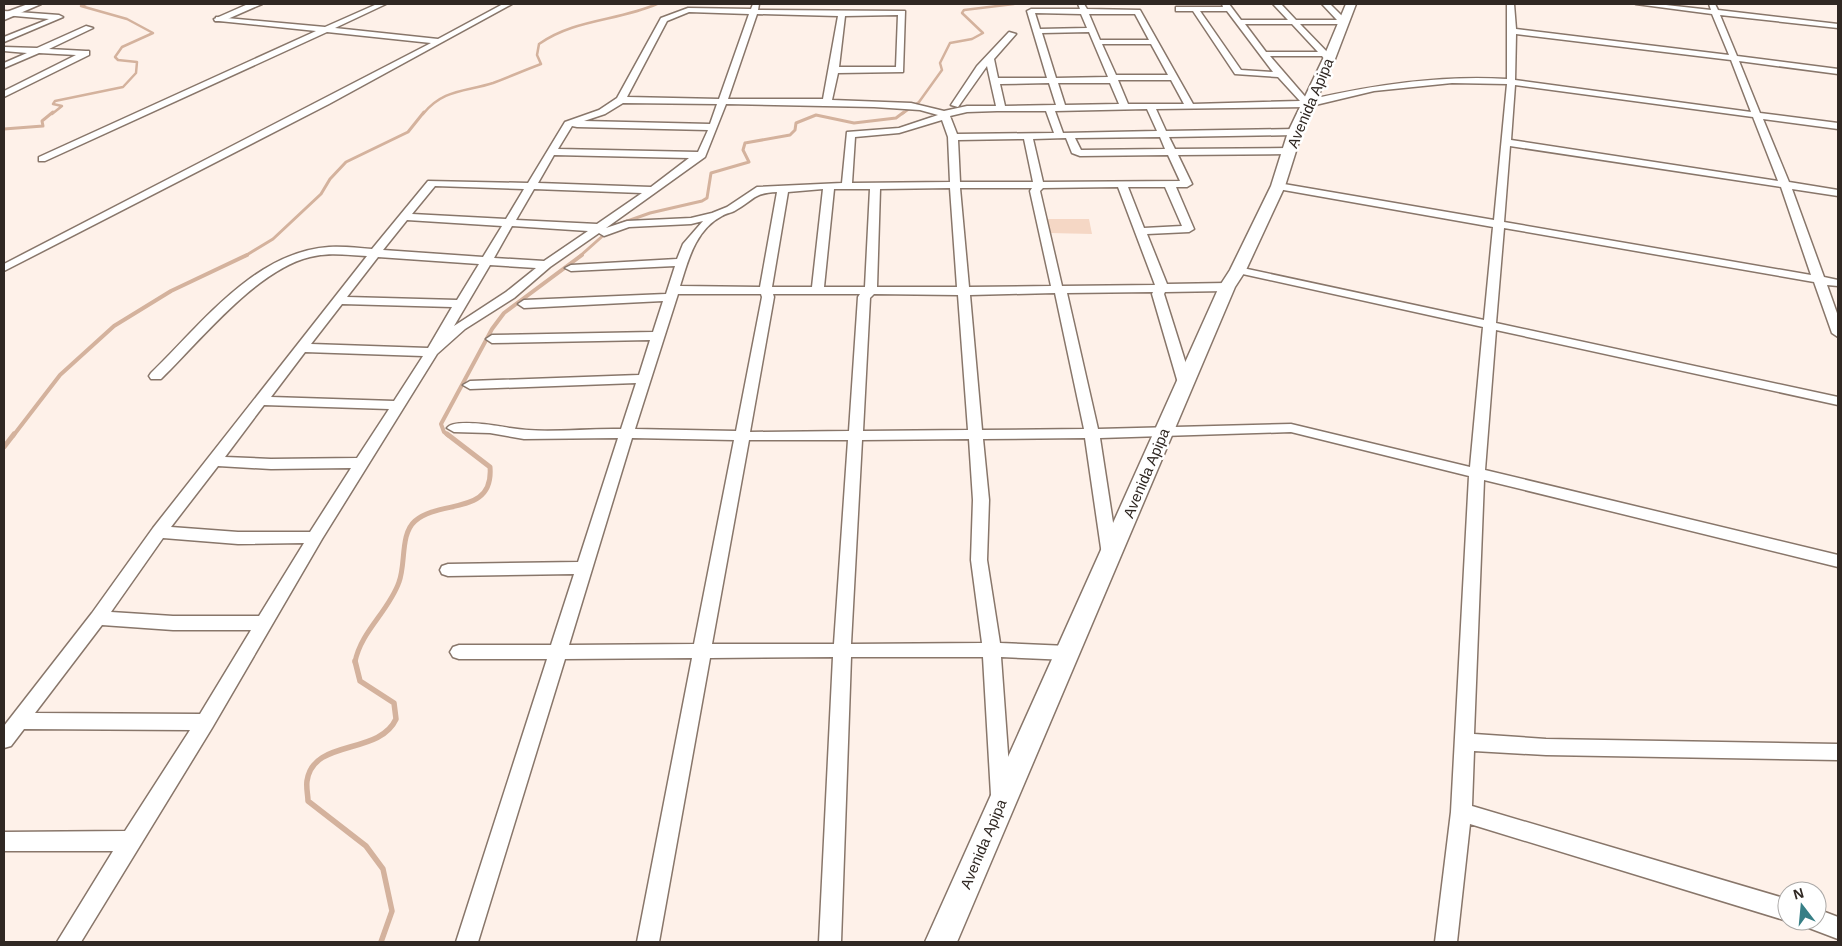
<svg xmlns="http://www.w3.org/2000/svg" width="1842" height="946" font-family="Helvetica,sans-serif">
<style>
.green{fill:#f5d7c5}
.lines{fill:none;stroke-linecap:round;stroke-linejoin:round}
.stream-far4{stroke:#d4b29d;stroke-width:2.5}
.stream-far3{stroke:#d4b29d;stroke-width:3}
.stream-far2{stroke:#d4b29d;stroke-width:4}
.stream-far1{stroke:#d4b29d;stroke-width:5}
.stream{stroke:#d4b29d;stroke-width:5.5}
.street-casing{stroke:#88766a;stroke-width:3}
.secondary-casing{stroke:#88766a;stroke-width:3}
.street{fill:#fff;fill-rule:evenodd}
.secondary{fill:#fff;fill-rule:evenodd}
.labels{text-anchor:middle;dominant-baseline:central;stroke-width:5;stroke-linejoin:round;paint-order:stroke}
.street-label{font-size:15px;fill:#302823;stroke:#fff}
</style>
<rect width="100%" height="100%" fill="#fef1e9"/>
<path class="green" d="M1047 219H1089L1092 234 1050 233Z"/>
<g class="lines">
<g class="stream-far4">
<path d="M52 114 62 106 53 104 55 101 123 87 136 73 137 62 118 60 115 57 122 47 153 33 127 19 81 6 86 4"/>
<path d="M423 114C443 89 465 92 493 83 509 77 525 70 541 64L537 55 539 44C574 19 618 21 657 4"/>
<path d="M902 114 919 102 942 70 940 63 950 43 972 39 983 33 962 13 964 10 1014 4"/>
</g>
<g class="stream-far3">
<path d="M4 129 43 126 42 121 53 112"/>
<path d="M619 224 650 213 702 201 707 198 711 173 749 162 743 150 745 143 790 135 795 130 796 123 816 115 854 123 896 118 904 112"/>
<path d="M245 256 273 239 321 194 330 179 346 162 408 132 424 112"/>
<path d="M580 256 606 233"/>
</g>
<g class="stream-far2">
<path d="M13 436 60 375 114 326 171 291 247 255"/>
<path d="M449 436 444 432 441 424 492 329 504 313 582 255"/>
</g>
<g class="stream-far1">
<path d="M4 447 14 434"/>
<path d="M355 662C361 631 389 611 399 582 406 564 400 534 415 521 441 499 494 516 490 467L447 434"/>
</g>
<path class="stream" d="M355 661 360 681 394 703 396 719C379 756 313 738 307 781 306 788 308 795 308 801L366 846 383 869 392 911 381 942"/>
<g class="street-casing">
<g id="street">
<path d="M377 4H386L335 28 438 39 503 4H512L329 104 4 271V264L431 43 327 32 45 161H39V157L316 31 219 21H216V17L325 27Z"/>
<path d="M753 4H759L758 10 905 11 903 72 838 73 832 100 911 103 944 111 967 106H996L987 66 958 107 951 105 977 66 1009 32 1016 34 994 59 998 78H1047L1027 11 1031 9H1080L1078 4H1084L1087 9 1140 10 1193 104 1300 101 1278 77 1235 74 1193 11H1176V7H1223L1222 4H1229L1241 20H1288L1273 4H1281L1296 20H1337L1322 4H1330L1346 20V24H1300L1332 57V61H1326L1322 56H1270L1308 100C1374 85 1439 75 1507 79V4H1514L1516 29 1729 55 1712 14 1636 4H1657L1711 10 1709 4H1715L1718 10 1838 24V28L1720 15 1737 56 1838 69V74L1739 61 1760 113 1838 123V129L1763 119 1789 182 1838 190V196L1792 189 1824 277 1838 280V286L1827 285 1838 316V337L1832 333 1814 282 1504 228 1496 323 1838 397V405L1496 330 1485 470 1838 555V567L1484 480 1474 734 1546 739 1838 744V760L1546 755 1474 751 1472 806 1787 899V921L1470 824 1457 942H1435L1451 812 1469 476 1291 432 1100 438 1118 555 1116 559H1104L1102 555 1085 438 983 439 989 500 987 560 1000 643 1068 646 1074 648 1077 653 1074 658 1068 660 1001 657 1011 795 1008 801 1001 804 994 801 991 795 983 657H851L841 942H819L833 657 710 658 659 942H637L692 658 565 659 478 942H456L547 659H459L453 657 450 652 453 647 459 645H551L574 574 448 576 442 574 440 570 442 566 448 564 578 562 618 438 524 439 490 433 454 432 447 428C454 418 498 426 510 428 546 434 584 428 621 429L636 383 470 389 463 385 470 381 639 375 650 340 492 343 486 339 492 335 653 332 663 301 524 308 518 304 524 300 666 294 675 266 571 271 565 268 571 265 677 259 683 244 703 221 691 224 629 227 604 236 599 233 550 267 514 298 465 329 437 354 322 539 212 728 81 942H57L113 851H4V832L125 831 190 730 24 729 11 746 4 748V726L92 613 153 528 367 256C347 255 329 252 310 257 256 270 200 341 161 379H151L149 376 151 373C201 325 254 252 329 247 343 246 358 248 372 249L428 181 528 183 565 122 599 110 617 98 661 18 688 8 751 9ZM1200 11H1227L1273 72 1241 70ZM689 12 749 14 719 99 627 97 667 21ZM1035 13 1081 14 1087 28 1040 29ZM757 14 838 16 823 99H728ZM1089 14H1135L1149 40H1100ZM898 15 896 67H839L845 16ZM1245 24H1292L1318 52H1266ZM1089 32 1108 77 1056 78 1042 33ZM1516 34 1731 60 1751 112 1515 80ZM1102 44H1151L1168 75H1116ZM1118 80H1171L1184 104H1128ZM1049 83 1056 105 1005 106 1000 84ZM1058 83H1110L1119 104 1065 105ZM1452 83 1507 84 1494 220 1278 183 1273 186 1278 189 1493 227 1484 320 1238 267 1232 270 1238 273 1483 327 1470 467 1291 424 1098 429 1067 293 1153 292 1152 294 1178 383 1185 387 1190 386 1192 383 1164 294 1165 292 1227 291 1233 287 1227 283 1167 284 1147 234 1189 232 1194 229 1176 187H1187L1192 184 1178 155 1289 154 1294 151 1289 148 1175 149 1169 137 1295 135 1300 132 1295 129 1166 131 1156 109 1307 107 1374 91ZM1515 85 1753 117 1778 181 1511 140ZM623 103 717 104 710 124 584 121 605 114ZM726 104 874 107 920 110 938 115 899 128 847 132 842 183 757 187 727 207 712 213 691 218 627 221 606 228 705 157ZM1147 109 1157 131 1063 133 1055 111ZM997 111H1046L1054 133 957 134 950 116 967 112ZM942 120 948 137 950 182 852 183 855 137 899 133ZM572 126 577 127 708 130 698 152 558 149ZM1160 137 1165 149 1081 150 1075 138ZM1066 138 1072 153 1080 156 1168 155 1180 181 1043 182 1033 139ZM1024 139 1033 182H960L958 140ZM1510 146 1781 187 1811 275 1504 222ZM554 155 689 158 651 187 538 183ZM435 186 524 189 506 219 412 214ZM1118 187 1155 285 1062 286 1040 191 1043 188ZM1128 187H1165L1182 226 1144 228ZM950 188 957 287H877L880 189ZM960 188H1032L1030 191 1051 286 969 287ZM534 189 642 193 597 224 516 220ZM823 189 812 287H772L788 192ZM834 189H870L865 287H824ZM777 192 760 287 680 286C688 261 695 230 722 216 726 213 732 213 736 210 755 199 754 193 777 192ZM407 220 502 226 483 257 383 250ZM512 226 588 231 544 261 494 258ZM378 257 479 264 457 300 347 297ZM490 265 536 268 506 292 454 326ZM1055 293 1084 429 982 430 970 295ZM678 294H761L762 297 736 431 635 429ZM773 294H860L858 297 849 431 750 432 774 297ZM874 294 958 295 968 430 863 431 870 298ZM342 304 452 307 428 348 311 344ZM305 352 423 356 394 401 271 397ZM264 405 389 409 357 458 271 459 225 457ZM632 438 734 440 694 644 569 645ZM969 439 973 500 971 560 982 643 851 644 862 440ZM749 440H848L834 644H712ZM218 466 271 469 351 468 310 532H238L171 527ZM163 538 238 544 304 543 259 616H173L111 612ZM102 625 173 630H251L200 714 35 713Z"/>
<path d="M4 11 59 15 63 17 4 42V37L49 19 4 15Z"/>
<path d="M86 26 93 28 49 49 86 51H89V55L4 97V91L76 55 39 53 4 68V63L27 53 4 51V47L37 48Z"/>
<path d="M1817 909 1838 917V939L1809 928 1806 921H1817Z"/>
</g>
</g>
<g class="secondary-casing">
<g id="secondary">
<path d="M28 4H41L4 20V13Z"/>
<path d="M248 4H262L223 21H215L214 19Z"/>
<path d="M1346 4H1356L1335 59 1302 132 1285 186 1246 270 1235 287 957 942H925L1219 287 1230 270 1271 186 1288 132 1323 59Z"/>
</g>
</g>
<use href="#street" class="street"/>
<use href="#secondary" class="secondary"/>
</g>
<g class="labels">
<g class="street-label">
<text transform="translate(1310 103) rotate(-67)">Avenida Apipa</text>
<text transform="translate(1146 473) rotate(-67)">Avenida Apipa</text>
<text transform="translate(983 844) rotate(-67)">Avenida Apipa</text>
</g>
</g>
<rect width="1842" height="946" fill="none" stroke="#302823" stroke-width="10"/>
<g transform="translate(1802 906) rotate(344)"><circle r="24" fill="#ffffff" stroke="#aca9a7"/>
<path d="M0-4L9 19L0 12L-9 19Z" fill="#377f86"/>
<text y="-8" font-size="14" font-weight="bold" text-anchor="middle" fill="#302823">N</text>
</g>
</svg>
